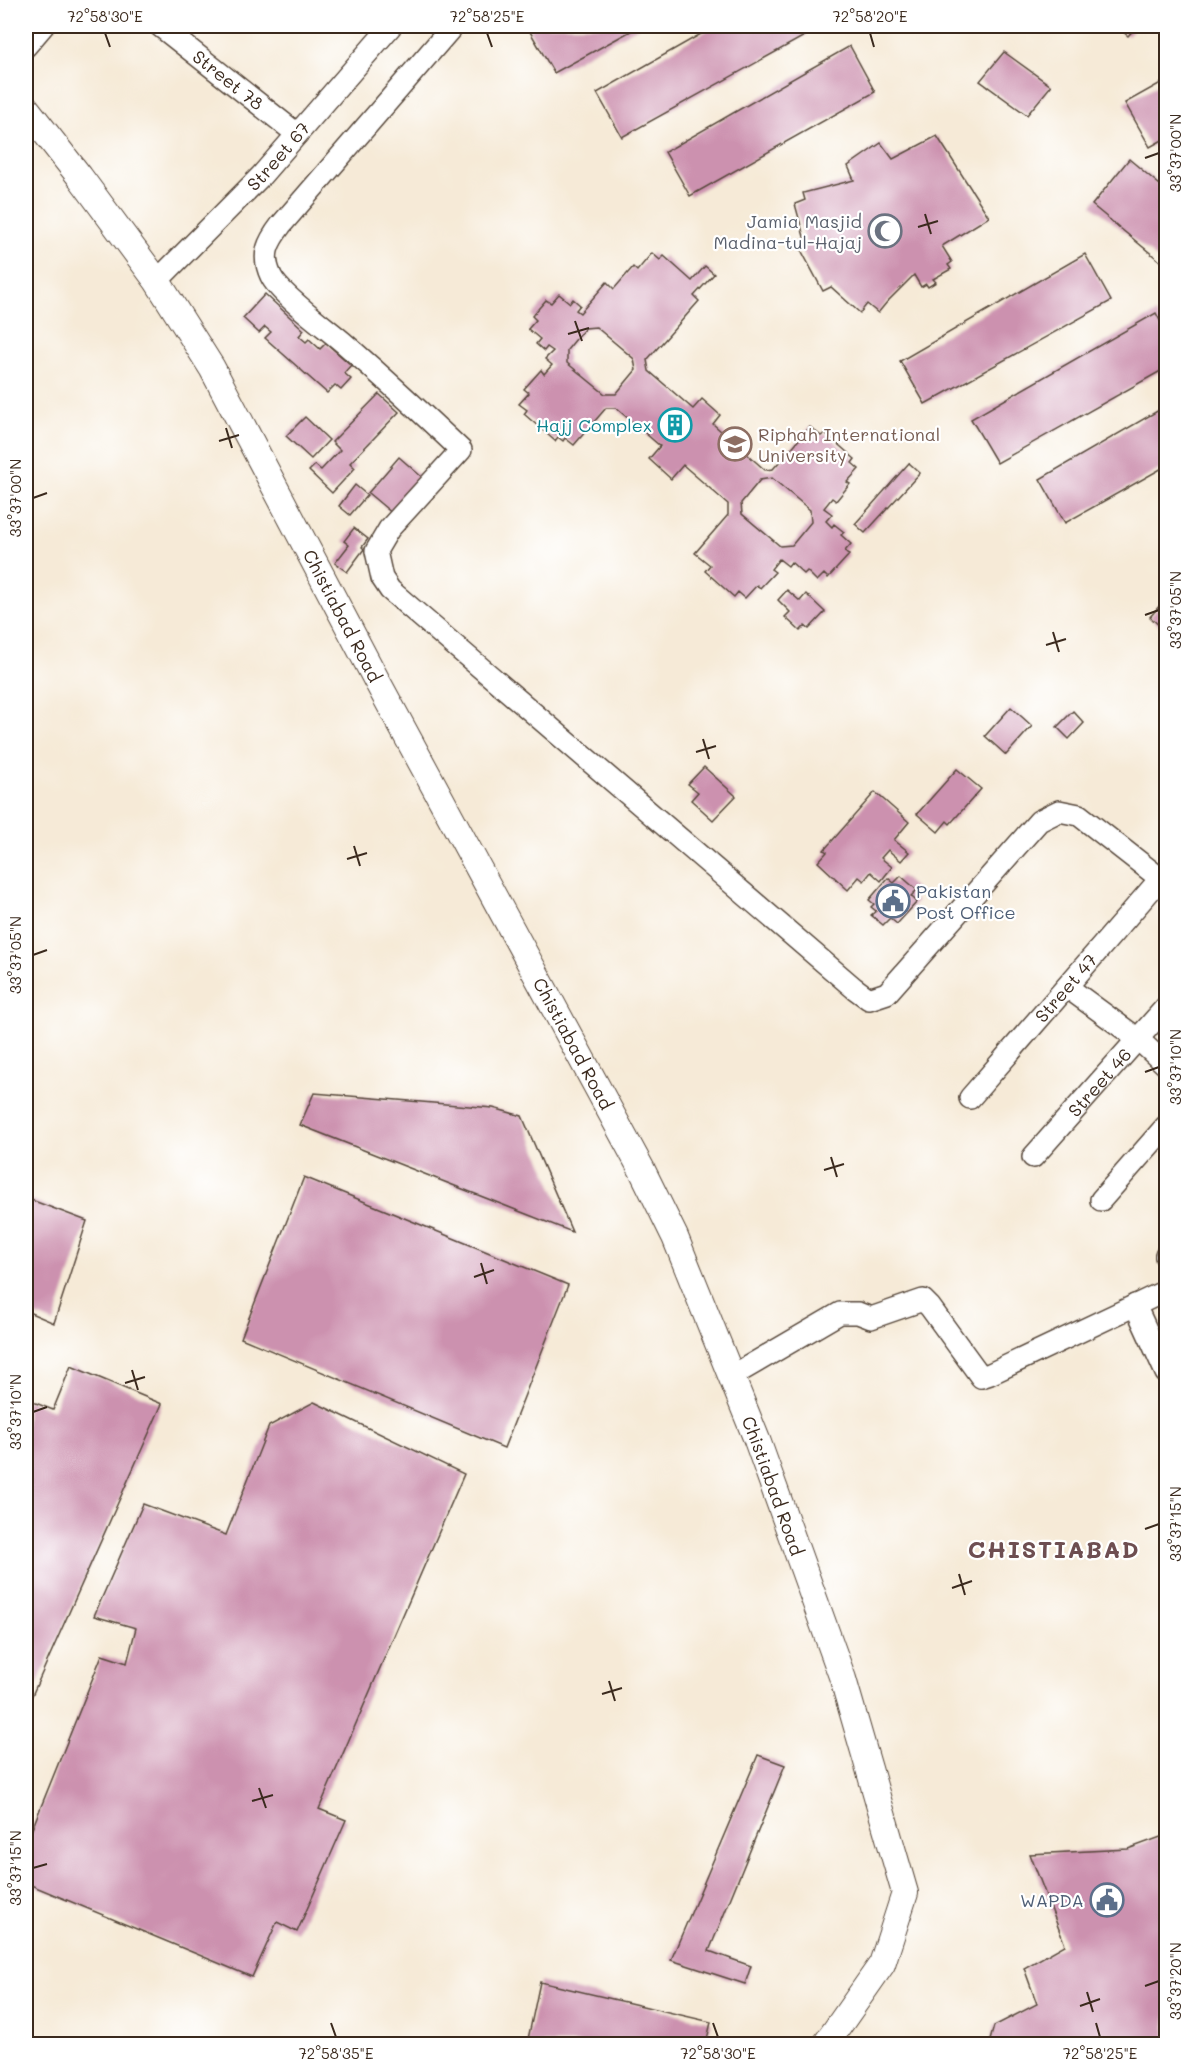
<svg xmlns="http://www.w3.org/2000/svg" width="1192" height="2070" font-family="Mali,sans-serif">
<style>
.building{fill:#cc91af;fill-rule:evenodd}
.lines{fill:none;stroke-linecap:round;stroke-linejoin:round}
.minor-casing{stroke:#57473a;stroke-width:24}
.major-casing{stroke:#57473a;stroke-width:28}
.minor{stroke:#fff;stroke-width:21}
.major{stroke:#fff;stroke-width:26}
.ticks{fill:none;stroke:#3b2a1e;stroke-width:2}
.labels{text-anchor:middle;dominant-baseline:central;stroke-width:4.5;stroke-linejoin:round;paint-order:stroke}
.street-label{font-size:18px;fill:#3b2a1e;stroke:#fff}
.worship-label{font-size:18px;fill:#5b616d;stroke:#fff;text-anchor:end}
.culture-label{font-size:18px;fill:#0d838f;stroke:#fff;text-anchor:end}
.education-label{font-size:18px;fill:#785e54;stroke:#fff;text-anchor:start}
.service-label{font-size:18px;fill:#4e5e75;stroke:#fff;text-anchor:start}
.district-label{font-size:24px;font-weight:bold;letter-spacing:1.5px;fill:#6e4e51;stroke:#fff}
.neatline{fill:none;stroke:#3b2a1e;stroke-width:2}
.ticks-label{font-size:15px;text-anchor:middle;fill:#3b2a1e}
</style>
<rect width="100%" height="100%" fill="#fff"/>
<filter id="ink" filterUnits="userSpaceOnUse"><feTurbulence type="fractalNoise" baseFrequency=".0167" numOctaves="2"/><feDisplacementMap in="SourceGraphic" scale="12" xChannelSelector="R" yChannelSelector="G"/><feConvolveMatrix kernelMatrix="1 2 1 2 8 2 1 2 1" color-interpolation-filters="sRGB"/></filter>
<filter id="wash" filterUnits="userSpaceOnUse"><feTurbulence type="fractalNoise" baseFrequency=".008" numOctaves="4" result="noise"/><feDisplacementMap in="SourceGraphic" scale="24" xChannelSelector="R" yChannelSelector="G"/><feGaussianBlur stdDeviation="1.35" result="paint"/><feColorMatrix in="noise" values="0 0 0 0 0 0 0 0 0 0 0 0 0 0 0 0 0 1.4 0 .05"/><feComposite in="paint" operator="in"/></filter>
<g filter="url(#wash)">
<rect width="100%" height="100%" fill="#f6ead7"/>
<g id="blocks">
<g class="building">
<path d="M536 26H640L554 73 529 30Z"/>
<path d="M715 26H803L808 34 622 137 597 93Z"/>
<path d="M1089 26H1112L1106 32 1099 26 1095 31Z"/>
<path d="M1116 26H1137L1128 36Z"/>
<path d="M850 46 875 92 690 196 665 152Z"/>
<path d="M1004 52 1051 86 1027 115 980 81Z"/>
<path d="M1166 80V138L1150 147 1125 103Z"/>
<path d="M937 136 989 217 942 246 952 262 948 265 951 269 933 279 936 282 928 287 926 284 921 287 914 275 887 302 878 313 867 304 860 313 831 287 823 291 800 248 806 244 795 204 805 200 803 193 854 180 848 166 881 143 893 159Z"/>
<path d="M1129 159 1166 190V266L1092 205Z"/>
<path d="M652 253 660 260 664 256 692 281 705 266 714 274 694 296 699 301 647 360 649 371 693 409 702 399 720 415 713 424 765 470 773 469 810 427 821 436 825 433 855 459 852 463 859 469 847 482 850 484 836 501 832 498 824 508 832 514 826 521 832 527 834 524 844 532 841 535 851 544 845 551 849 555 828 578 824 574 817 581 807 571 804 574 791 562 788 566 779 559 771 569 775 572 760 588 757 585 745 598 738 592 734 597 705 571 710 565 695 553 728 515V504L683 465 671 479 649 459 660 446 616 408H606L574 445 565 438 563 441 558 437 555 441 524 414 527 410 519 404 529 393 524 389 541 370 544 374 552 365 545 359 553 351 547 347 544 351 536 344 540 339 528 329 536 320 532 316 546 300 551 303 559 294 570 303 573 299 580 305 576 310 580 313 607 282 614 289 633 267 637 271ZM596 327 634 359 636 370 616 394H605L567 363V350L585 328ZM772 478 810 510 811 522 792 545 780 546 742 514 741 503 760 480Z"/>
<path d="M1085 254 1111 301 925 404 900 361Z"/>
<path d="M265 294 304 330 299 336 306 342 309 339 320 349 326 343 351 365 344 373 351 379 341 390 335 385 327 393 265 338 271 332 265 327 259 333 243 318Z"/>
<path d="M1156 313 1166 332V368L997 463 971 419Z"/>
<path d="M379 394 399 412 350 463 355 468 332 493 309 471 315 465 321 470 340 450 332 442Z"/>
<path d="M1166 406V466L1065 523 1040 479Z"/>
<path d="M305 417 329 440 311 459 286 436Z"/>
<path d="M399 457 423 478 393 514 368 493Z"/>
<path d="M909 463 920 473 865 533 855 524Z"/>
<path d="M355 485 367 495 350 515 339 506Z"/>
<path d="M354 528 368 539 362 547 364 549 347 572 335 563 349 545 344 541Z"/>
<path d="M787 590 800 601 806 594 825 612 809 629 805 626 800 631 785 617 790 612 778 600Z"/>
<path d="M1166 598V623L1162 628 1150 617Z"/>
<path d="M1011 707 1032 726 1006 755 985 736Z"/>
<path d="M1073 711 1084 723 1069 739 1057 727Z"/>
<path d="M704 767 736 796 713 820 691 800 698 792 688 784Z"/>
<path d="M957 769 981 789 950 824 947 821 938 832 917 814Z"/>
<path d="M875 792 909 822 894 840 909 852 901 861 888 850 881 858 892 867 881 881 871 872 864 881 859 877 848 890 818 862 827 852 824 850Z"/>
<path d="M901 876 917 890 911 896 917 902 897 924 890 918 883 925 871 915 876 911 871 907 874 904 869 900 888 878 894 883Z"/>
<path d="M314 1093 493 1108 522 1116 572 1232 300 1125Z"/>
<path d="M304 1177 568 1285 504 1448 241 1338Z"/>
<path d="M26 1198 87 1221 54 1323 26 1311Z"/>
<path d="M71 1366 162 1404 26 1709V1399L53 1410Z"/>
<path d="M314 1402 464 1474 319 1809 346 1820 297 1932 277 1922 252 1977 26 1883V1844L102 1655 127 1663 136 1628 94 1616 143 1504 226 1535 269 1426Z"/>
<path d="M758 1755 785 1765 709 1951 751 1966 745 1984 671 1960Z"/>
<path d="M1166 1835V2044H989L994 2026 1037 2004 1024 1968 1065 1945 1030 1854 1128 1849Z"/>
<path d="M540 1982 711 2022 706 2044H527Z"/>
</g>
</g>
</g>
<g filter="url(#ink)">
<use href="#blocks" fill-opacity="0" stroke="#57473a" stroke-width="1.5"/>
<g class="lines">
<g class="minor-casing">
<g id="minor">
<path id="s1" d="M160 26 297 134"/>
<path d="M453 26 281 225C268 242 261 255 271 276 279 294 328 329 345 344 384 378 423 414 461 450L389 529 376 551 382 578 390 590 854 988 869 999 887 993 1039 821 1059 811 1079 815 1166 883"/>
<path d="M26 46 43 26"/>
<path id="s2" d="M157 281 261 176 391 26"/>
<path d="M1067 987 1138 1039 1166 1065"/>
<path id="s3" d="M970 1098 1161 878"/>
<path id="s4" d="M1033 1157 1166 1007"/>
<path d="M1101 1200 1166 1126"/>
<path d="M1166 1257V1255"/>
<path d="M1135 1305 1166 1373"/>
<path d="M732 1376 840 1313H858L871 1318 923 1300 930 1307 981 1377 990 1374 1159 1294"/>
</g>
</g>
<g class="major-casing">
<g id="major">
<path id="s5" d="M26 108 80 177 157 281 212 368 377 681 642 1170 675 1237 757 1440 843 1679 905 1893 882 1964 826 2044"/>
</g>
</g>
<use href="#minor" class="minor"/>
<use href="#major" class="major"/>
</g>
</g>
<path class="ticks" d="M105 33 110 47M487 33 492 47M870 33 874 47M1145 158 1159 153M925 214 931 234M918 227 938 221M575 321 582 341M568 334 589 328M226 428 232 448M219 441 239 435M33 498 47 493M1145 615 1159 610M1053 632 1059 652M1046 645 1066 639M703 739 709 759M696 752 716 746M354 846 360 866M347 859 367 853M33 955 47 950M1145 1072 1159 1067M831 1157 837 1177M824 1170 844 1164M481 1263 487 1284M474 1277 494 1270M132 1370 138 1390M125 1383 145 1377M33 1412 47 1407M1145 1529 1159 1524M959 1574 965 1595M952 1588 972 1581M609 1681 615 1701M602 1694 622 1688M259 1788 266 1808M252 1801 273 1795M33 1868 47 1864M1145 1986 1159 1981M1087 1992 1093 2012M1080 2006 1100 1999M331 2023 336 2037M713 2023 718 2037M1096 2023 1100 2037"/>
<defs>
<g id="mosque-ring" transform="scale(1.725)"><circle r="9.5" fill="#fff" stroke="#6b7280" stroke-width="1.5"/><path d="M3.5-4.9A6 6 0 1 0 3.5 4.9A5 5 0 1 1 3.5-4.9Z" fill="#6b7280"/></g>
<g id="building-ring" transform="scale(1.725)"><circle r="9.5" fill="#fff" stroke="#0f9aa8" stroke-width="1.5"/><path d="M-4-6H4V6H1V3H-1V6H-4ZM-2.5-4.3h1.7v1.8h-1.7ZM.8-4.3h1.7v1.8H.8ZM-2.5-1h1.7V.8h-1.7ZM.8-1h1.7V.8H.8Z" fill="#0f9aa8"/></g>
<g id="university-ring" transform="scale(1.725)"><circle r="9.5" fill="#fff" stroke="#8d6e63" stroke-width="1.5"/><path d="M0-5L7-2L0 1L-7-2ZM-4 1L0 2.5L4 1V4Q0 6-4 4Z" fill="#8d6e63"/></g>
<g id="civic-ring" transform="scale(1.725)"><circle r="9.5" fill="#fff" stroke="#5c6f8a" stroke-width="1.5"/><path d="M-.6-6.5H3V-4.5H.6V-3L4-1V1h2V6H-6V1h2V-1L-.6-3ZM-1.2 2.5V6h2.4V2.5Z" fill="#5c6f8a"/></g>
</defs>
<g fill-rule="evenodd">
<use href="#mosque-ring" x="885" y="231"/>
<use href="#building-ring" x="675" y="425"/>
<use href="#university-ring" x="735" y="444"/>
<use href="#civic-ring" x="893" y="901"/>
<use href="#civic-ring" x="1107" y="1900"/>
</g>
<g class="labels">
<g class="street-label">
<text stroke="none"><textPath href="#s1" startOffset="87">Street 78</textPath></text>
<text stroke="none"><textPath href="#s2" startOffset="174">Street 67</textPath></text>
<text stroke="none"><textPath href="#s5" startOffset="600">Chistiabad Road</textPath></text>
<text stroke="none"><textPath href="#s3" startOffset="146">Street 47</textPath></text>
<text stroke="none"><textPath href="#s5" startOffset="1086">Chistiabad Road</textPath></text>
<text stroke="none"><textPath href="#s4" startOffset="100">Street 46</textPath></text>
<text stroke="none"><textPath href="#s5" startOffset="1572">Chistiabad Road</textPath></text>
</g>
<g class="worship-label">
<text x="862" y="221">Jamia Masjid<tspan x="862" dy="21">Madina-tul-Hajaj</tspan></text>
</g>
<g class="culture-label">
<text x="652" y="425">Hajj Complex</text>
</g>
<g class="education-label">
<text x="758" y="434">Riphah International<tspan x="758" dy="21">University</tspan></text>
</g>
<g class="service-label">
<text x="916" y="891">Pakistan<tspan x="916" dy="21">Post Office</tspan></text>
<text x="1084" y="1900" text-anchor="end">WAPDA</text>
</g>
<g class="district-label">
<text x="1054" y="1548">CHISTIABAD</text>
</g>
</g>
<rect width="1192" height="2070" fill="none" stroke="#fff" stroke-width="66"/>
<rect x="33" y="33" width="1126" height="2004" class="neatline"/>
<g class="ticks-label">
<text x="105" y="22">72°58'30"E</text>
<text x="487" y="22">72°58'25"E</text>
<text x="870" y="22">72°58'20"E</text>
<text transform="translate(1176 153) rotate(-90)" y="5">33°37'00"N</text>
<text transform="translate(16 498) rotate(-90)" y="5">33°37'00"N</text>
<text transform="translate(1176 610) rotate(-90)" y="5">33°37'05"N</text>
<text transform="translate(16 955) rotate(-90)" y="5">33°37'05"N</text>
<text transform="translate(1176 1067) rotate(-90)" y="5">33°37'10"N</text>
<text transform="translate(16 1412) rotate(-90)" y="5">33°37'10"N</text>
<text transform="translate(1176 1524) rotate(-90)" y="5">33°37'15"N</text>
<text transform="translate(16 1868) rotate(-90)" y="5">33°37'15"N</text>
<text transform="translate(1176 1981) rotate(-90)" y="5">33°37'20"N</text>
<text x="336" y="2059">72°58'35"E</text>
<text x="718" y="2059">72°58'30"E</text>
<text x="1100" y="2059">72°58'25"E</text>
</g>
</svg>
